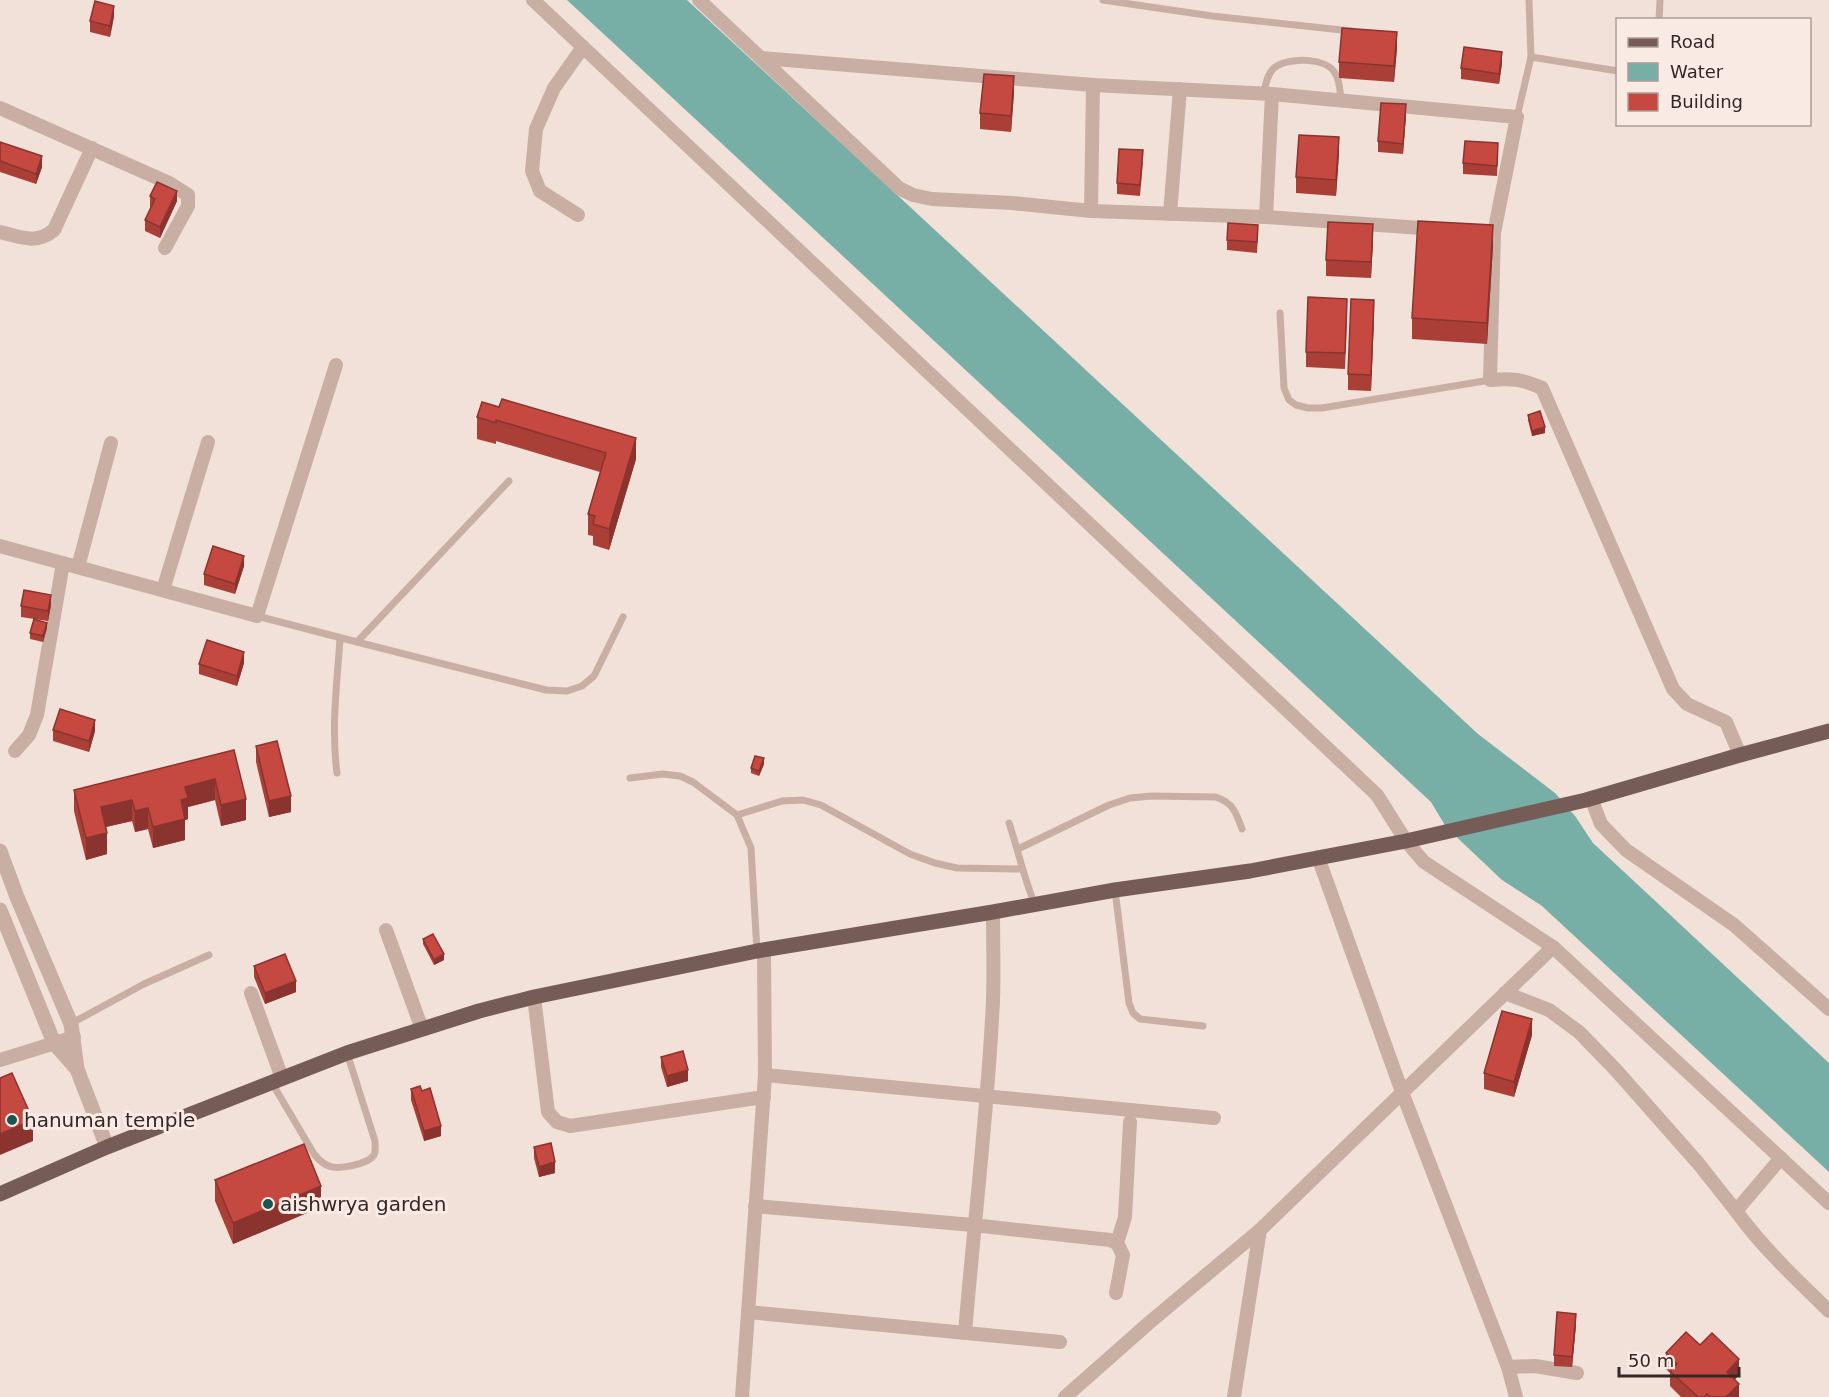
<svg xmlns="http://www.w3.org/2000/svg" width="1829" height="1397" font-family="'DejaVu Sans',sans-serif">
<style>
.water{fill:#77aea6}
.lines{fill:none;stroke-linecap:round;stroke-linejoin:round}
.service{stroke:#c9aea4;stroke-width:7}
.minor{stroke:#c9aea4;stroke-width:14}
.tertiary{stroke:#c9aea4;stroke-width:15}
.primary{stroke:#765c57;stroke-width:15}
.wall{fill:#aa3f38}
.shaded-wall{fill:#8b332e}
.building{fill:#c64941;stroke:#8b332e;stroke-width:1.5}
.poi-dot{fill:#1c554f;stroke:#f9ebe4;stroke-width:2}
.labels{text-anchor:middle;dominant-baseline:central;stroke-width:6;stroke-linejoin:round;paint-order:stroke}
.poi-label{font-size:20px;fill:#342826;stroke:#f9ebe4;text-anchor:start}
</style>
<rect width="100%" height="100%" fill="#f1e1d8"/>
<path class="water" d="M567 0H687L1478 734 1555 793 1575 816 1593 843 1829 1063V1172L1542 906 1502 880 1446 827 1431 802Z"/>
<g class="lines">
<g class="service">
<path d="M1103 0 1212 16 1351 31"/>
<path d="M1659 20 1660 0"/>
<path d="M1531 57 1618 71"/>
<path d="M1263 94C1266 85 1267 74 1274 68 1287 57 1326 57 1335 73 1340 80 1340 92 1341 100"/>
<path d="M1517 117 1531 57 1529 0"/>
<path d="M1280 313 1284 388 1289 400 1296 405 1308 408H1322L1490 380"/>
<path d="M257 616 357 642 509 481"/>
<path d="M357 642 546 690 567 691 582 686 594 676 623 617"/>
<path d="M337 773C331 728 337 684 340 639"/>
<path d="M630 778 663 774 680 776 693 782 737 815 751 848 757 951"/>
<path d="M737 815 782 801 803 800 821 805 910 854 935 863 957 868 1022 869"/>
<path d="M1009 823C1018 850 1024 878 1035 905"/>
<path d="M1018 849 1109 805 1130 798 1151 796 1216 797C1233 803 1236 812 1242 829"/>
<path d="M1115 890 1129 1003 1133 1013 1140 1019 1203 1026"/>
<path d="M72 1023 144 984 209 955"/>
<path d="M272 1083 314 1154C318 1159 323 1164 329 1166 339 1170 368 1164 374 1155 376 1151 375 1146 375 1141L347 1053"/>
</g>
<g class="minor">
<path d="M533 0 1377 795 1406 841 1424 862 1553 947 1829 1203"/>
<path d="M699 0 899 188 913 195 932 199 1012 203 1091 211 1266 217 1435 229"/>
<path d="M761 58 1093 85 1272 94 1517 117 1494 233 1490 380C1511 378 1522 379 1542 388L1673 689 1687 704 1726 722 1740 755"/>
<path d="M0 108 169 183 188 195V206L165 248"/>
<path d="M1091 211 1093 85"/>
<path d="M1170 214 1180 89"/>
<path d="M578 215 540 191 532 171 536 129 554 88 583 47"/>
<path d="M1266 217 1272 94"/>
<path d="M0 232C21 237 36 245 54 230L92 148"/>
<path d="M0 546 257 616 336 365"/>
<path d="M78 567 111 443"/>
<path d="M163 590 208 442"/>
<path d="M15 751 29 735 37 715 63 563"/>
<path d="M1591 798 1601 824 1626 850 1734 925 1829 1009"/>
<path d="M1318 857 1402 1092 1508 1367 1516 1397"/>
<path d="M386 930 422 1029"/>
<path d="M251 993 282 1078"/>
<path d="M1505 993 1549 1010 1579 1032 1615 1069 1698 1163 1736 1211"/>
<path d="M534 997 548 1112 557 1122 570 1126 764 1097"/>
<path d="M0 1060 74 1037"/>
<path d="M765 1075 1214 1118"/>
<path d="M1781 1158 1736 1211C1763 1248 1796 1279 1829 1311"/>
<path d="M755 1206 973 1225 1110 1240 1117 1243 1123 1255 1116 1293"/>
<path d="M1117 1243 1125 1217 1130 1122"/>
<path d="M748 1312 1060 1342"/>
<path d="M965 1333C974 1222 988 1111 993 1000 994 971 993 941 993 912"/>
<path d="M1508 1367 1535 1366 1577 1373"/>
<path d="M742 1397 765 1075 764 951"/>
<path d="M1065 1397 1150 1322 1260 1230 1553 947"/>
<path d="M1234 1397 1260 1230"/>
</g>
<g class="tertiary">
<path d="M0 851 17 897 71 1024 77 1069 107 1147"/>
<path d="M0 910 54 1043 77 1069"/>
</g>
<path class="primary" d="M0 1194 107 1147 347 1053 479 1011 534 997 757 951 993 912 1115 890 1250 871 1406 841 1586 800 1740 755 1829 731"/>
</g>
<g class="wall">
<path d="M114 16 110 37 90 32V21Z"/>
<path d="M1397 48 1394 82 1339 78V62Z"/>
<path d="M1502 63 1499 84 1461 79V68Z"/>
<path d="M1014 92 1011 132 980 129V113Z"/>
<path d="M1406 115 1403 154 1378 152V141Z"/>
<path d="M0 142 42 167 36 184 0 172Z"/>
<path d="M1339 153 1336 196 1296 193V177Z"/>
<path d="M1498 154 1497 176 1463 174V163Z"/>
<path d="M1143 161 1140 196 1117 194V183Z"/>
<path d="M150 196 177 201 160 238 145 231V220L151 207H150Z"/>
<path d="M1258 235 1257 253 1227 250V240Z"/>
<path d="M1373 240 1371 278 1326 276V260Z"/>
<path d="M1493 246 1487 344 1412 339V318Z"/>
<path d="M1347 315 1345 369 1306 367V352Z"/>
<path d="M1374 316 1371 391 1348 390V374Z"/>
<path d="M482 402 636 459 609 550 593 545V536L588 535V514L600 472 496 441V444L477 439V417Z"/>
<path d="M1528 415 1545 433 1532 436 1528 420Z"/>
<path d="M244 566 235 594 204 585V574Z"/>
<path d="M51 605 48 621 21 617V606Z"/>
<path d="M47 628 43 642 30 639V633Z"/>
<path d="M244 663 237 686 199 674V664Z"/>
<path d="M53 730 95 731 89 752 53 741Z"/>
<path d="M256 746 291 812 269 817 256 762Z"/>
<path d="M234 750 246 820 221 826 215 800 188 807V819L185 820V840L153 848 148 829 135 832 132 821 106 827 107 854 86 860 74 811V790Z"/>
<path d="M764 764 759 776 751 773V768Z"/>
<path d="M423 939 444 960 434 965 423 944Z"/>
<path d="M254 966 296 992 265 1004 254 977Z"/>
<path d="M1532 1035 1514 1097 1484 1089V1073Z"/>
<path d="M661 1057 688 1081 667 1087 661 1067Z"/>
<path d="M411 1089 441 1136 424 1141 411 1100Z"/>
<path d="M534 1147 555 1173 539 1177 534 1158Z"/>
<path d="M215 1180 321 1207 233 1244 215 1201Z"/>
<path d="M1576 1325 1572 1367 1554 1366V1355Z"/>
<path d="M1700 1345 1739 1375 1735 1379 1739 1397H1681L1670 1386V1373L1666 1369V1353Z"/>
</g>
<g class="shaded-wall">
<path d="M114 6V16L110 37V26Z"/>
<path d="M1397 32V48L1394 82V66Z"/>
<path d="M1502 52V63L1499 84V74Z"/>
<path d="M1014 76V92L1011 132V116Z"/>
<path d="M1406 104V115L1403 154V144Z"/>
<path d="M1339 137V153L1336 196V180Z"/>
<path d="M42 156V167L36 184V174Z"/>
<path d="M177 191V201L160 238V227Z"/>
<path d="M1373 224V240L1371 278V262Z"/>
<path d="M1493 225V246L1487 344V323Z"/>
<path d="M1374 300V316L1371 391V375Z"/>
<path d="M1545 427V433L1532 436V431Z"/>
<path d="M636 438V459L609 550V529Z"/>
<path d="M244 556V566L235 594V584Z"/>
<path d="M51 595V605L48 621V611Z"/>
<path d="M47 623V628L43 642V636Z"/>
<path d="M244 652V663L237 686V676Z"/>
<path d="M95 720V731L89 752V741Z"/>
<path d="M764 758V764L759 776V771Z"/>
<path d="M215 779V800L188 807V819L185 820V840L153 848V827L185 787Z"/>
<path d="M291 796V812L269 817V801Z"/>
<path d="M246 799V820L221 826V805Z"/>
<path d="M132 800V821L101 828V807Z"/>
<path d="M148 808V829L135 832V811Z"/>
<path d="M107 833V854L86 860V838Z"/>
<path d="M444 954V960L434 965V960Z"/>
<path d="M296 981V992L265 1004V993Z"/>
<path d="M1532 1019V1035L1514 1097V1082Z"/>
<path d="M688 1070V1081L667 1087V1076Z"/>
<path d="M33 1120V1141L0 1155V1134Z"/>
<path d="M441 1126V1136L424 1141V1131Z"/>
<path d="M555 1162V1173L539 1177V1167Z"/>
<path d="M321 1186V1207L233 1244V1223Z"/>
<path d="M1576 1314V1325L1572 1367V1357Z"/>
<path d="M1739 1359V1375L1727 1388V1372Z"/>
<path d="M1739 1384V1397H1726Z"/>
</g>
<g class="building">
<path d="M95 1 114 6 110 26 90 21Z"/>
<path d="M1342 28 1397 32 1394 66 1339 62Z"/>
<path d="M1464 47 1502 52 1499 74 1461 68Z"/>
<path d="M984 74 1014 76 1011 116 980 113Z"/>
<path d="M1381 103 1406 104 1403 144 1378 141Z"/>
<path d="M1299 135 1339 137 1336 180 1296 177Z"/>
<path d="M1465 141 1498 143 1497 166 1463 163Z"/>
<path d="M0 142 42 156 36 174 0 161Z"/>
<path d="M1119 149 1143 150 1140 185 1117 183Z"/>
<path d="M157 182 177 191 160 227 145 220 155 199 150 196Z"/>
<path d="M1418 221 1493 225 1487 323 1412 318Z"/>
<path d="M1328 222 1373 224 1371 262 1326 260Z"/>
<path d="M1228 223 1258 225 1257 242 1227 240Z"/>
<path d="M1308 297 1347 299 1345 353 1306 352Z"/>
<path d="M1351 299 1374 300 1371 375 1348 374Z"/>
<path d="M502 399 636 438 609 529 593 524 595 516 588 514 606 453 496 420V423L477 417 482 402 499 407Z"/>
<path d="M1540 411 1545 427 1532 431 1528 415Z"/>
<path d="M213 546 244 556 235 584 204 574Z"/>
<path d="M24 590 51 595 48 611 21 606Z"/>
<path d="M34 619 47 623 43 636 30 633Z"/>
<path d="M207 640 244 652 237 676 199 664Z"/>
<path d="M60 709 95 720 89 741 53 730Z"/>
<path d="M277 741 291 796 269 801 256 746Z"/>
<path d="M234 750 246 799 221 805 215 779 185 787 188 798 181 800 185 819 153 827 148 808 135 811 132 800 101 807 107 833 86 838 74 790Z"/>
<path d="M755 756 764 758 759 771 751 768Z"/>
<path d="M433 934 444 954 434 960 423 939Z"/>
<path d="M285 954 296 981 265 993 254 966Z"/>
<path d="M1502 1011 1532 1019 1514 1082 1484 1073Z"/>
<path d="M683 1051 688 1070 667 1076 661 1057Z"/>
<path d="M12 1073 33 1120 0 1134V1078Z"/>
<path d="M420 1086 422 1091 430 1088 441 1126 424 1131 411 1089Z"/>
<path d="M551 1143 555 1162 539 1167 534 1147Z"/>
<path d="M304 1144 321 1186 233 1223 215 1180Z"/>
<path d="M1557 1312 1576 1314 1572 1357 1554 1355Z"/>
<path d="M1686 1332 1700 1345 1712 1333 1739 1359 1727 1372 1739 1384 1726 1397H1711L1707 1394 1704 1397H1698L1670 1371 1677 1364 1666 1353Z"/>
</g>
<g class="poi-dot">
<circle cx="12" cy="1120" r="6"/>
<circle cx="268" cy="1204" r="6"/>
</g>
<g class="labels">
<g class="poi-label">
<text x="24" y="1120">hanuman temple</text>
<text x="280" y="1204">aishwrya garden</text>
</g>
</g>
<rect x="1616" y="18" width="195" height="108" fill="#f9ebe4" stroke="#aa9d98" stroke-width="1.5"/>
<rect x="1628" y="38" width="30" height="9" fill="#765c57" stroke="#aa9d98" stroke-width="1.5"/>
<text x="1670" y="48" font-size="18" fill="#342826">Road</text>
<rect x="1628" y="63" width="30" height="18" fill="#77aea6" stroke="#aa9d98" stroke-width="1.5"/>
<text x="1670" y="78" font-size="18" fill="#342826">Water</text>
<rect x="1628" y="93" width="30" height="18" fill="#c64941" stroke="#aa9d98" stroke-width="1.5"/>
<text x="1670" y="108" font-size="18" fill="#342826">Building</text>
<path d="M1619 1367v9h120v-9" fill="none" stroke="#342826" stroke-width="3"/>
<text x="1628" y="1367" font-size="18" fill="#342826" stroke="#f9ebe4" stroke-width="4.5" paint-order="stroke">50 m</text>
</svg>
